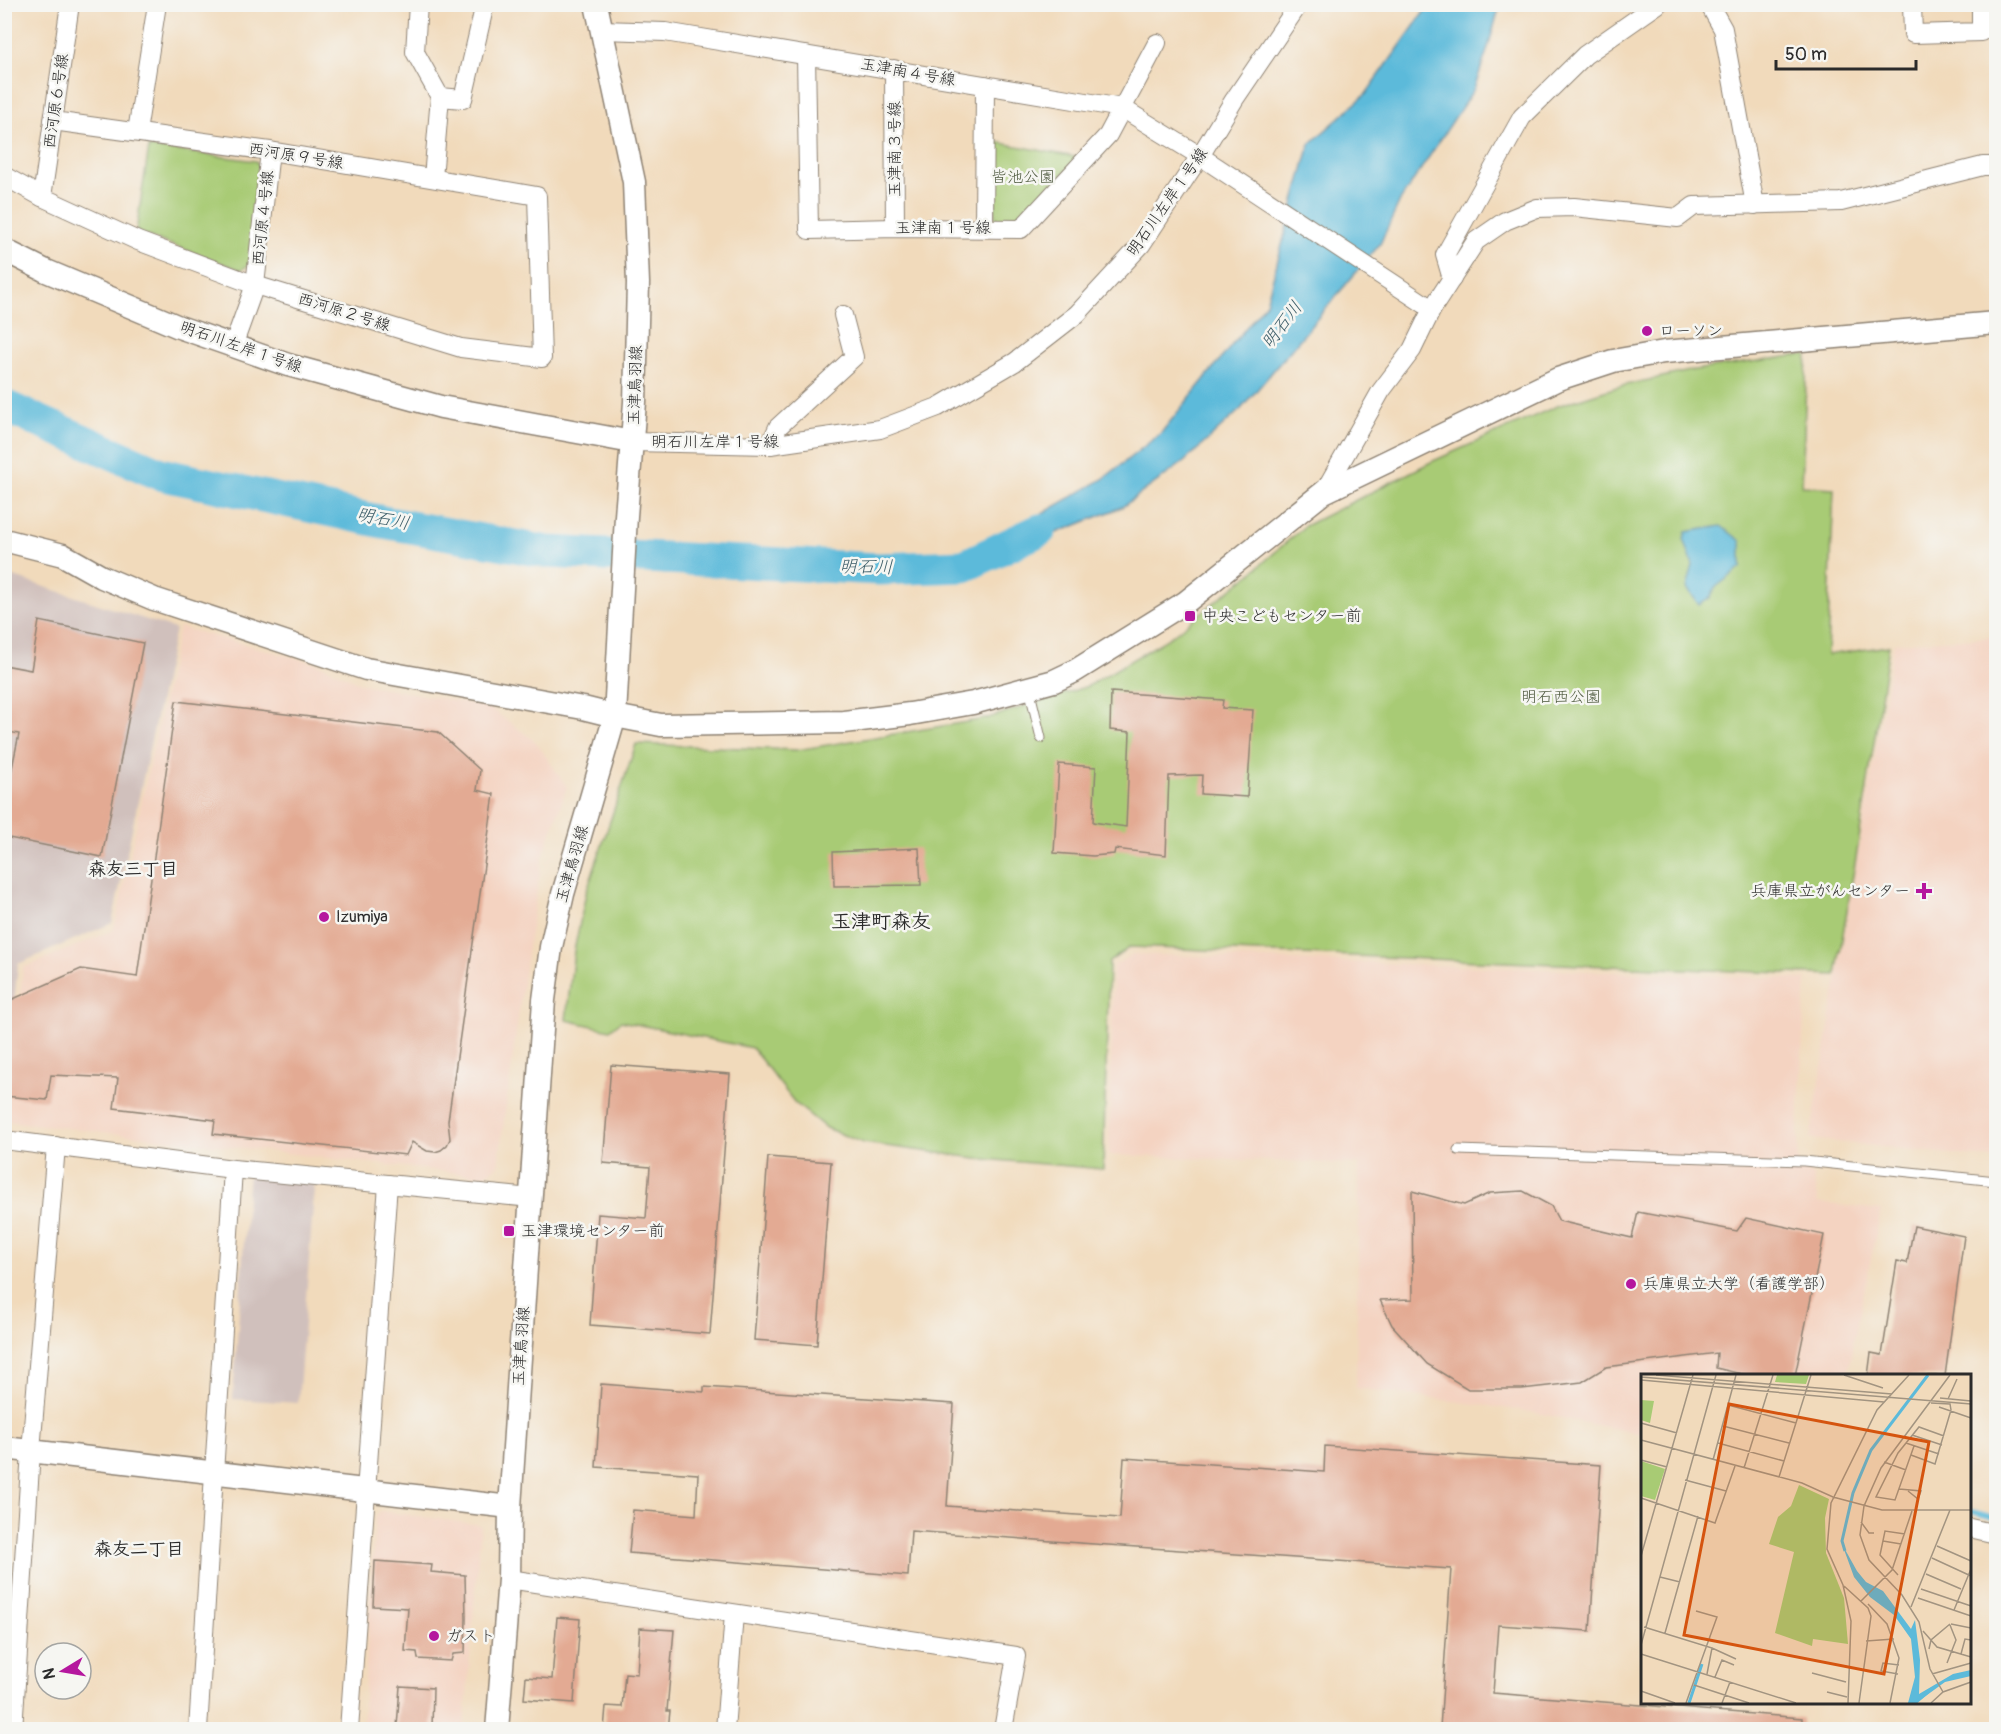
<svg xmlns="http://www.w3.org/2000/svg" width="2001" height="1734" font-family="Pangolin,'Klee One',sans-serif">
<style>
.built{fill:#f4d3c1}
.industrial{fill:#d0c0bc}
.green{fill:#a8cb74;stroke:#6a7b50;stroke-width:1.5}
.water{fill:#5cbada;stroke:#447282;stroke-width:1.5}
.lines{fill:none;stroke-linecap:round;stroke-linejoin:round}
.stream{stroke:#5cbada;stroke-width:5}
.river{stroke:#5cbada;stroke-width:33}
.building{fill:#e3aa93}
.service-casing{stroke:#8e8273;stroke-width:11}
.minor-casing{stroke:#8e8273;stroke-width:20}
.tertiary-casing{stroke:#8e8273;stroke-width:25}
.service{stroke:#fff;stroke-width:9}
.minor{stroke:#fff;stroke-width:18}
.tertiary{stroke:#fff;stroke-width:22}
.poi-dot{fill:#b5179e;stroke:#f6f6f2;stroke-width:2}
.labels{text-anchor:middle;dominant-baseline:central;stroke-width:5;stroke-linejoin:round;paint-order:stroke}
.street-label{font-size:16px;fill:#2b2b2b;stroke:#f6f6f2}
.park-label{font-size:16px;fill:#505b41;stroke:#f6f6f2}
.poi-label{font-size:16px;fill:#2b2b2b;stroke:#f6f6f2;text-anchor:start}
.water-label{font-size:18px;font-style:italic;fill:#3c5d68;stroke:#f6f6f2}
.neighbourhood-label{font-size:18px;font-weight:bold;fill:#2b2b2b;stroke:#f6f6f2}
.quarter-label{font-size:20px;font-weight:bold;fill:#2b2b2b;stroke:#f6f6f2}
.inset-river{fill:none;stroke:#5cbada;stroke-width:3}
.inset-road{fill:none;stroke:#a29481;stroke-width:1.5}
.view{fill:#d5540f;fill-opacity:0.15;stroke:#d5540f;stroke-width:3}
.inset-edge{fill:none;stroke:#2b2b2b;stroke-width:3}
</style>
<rect width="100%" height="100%" fill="#f6f6f2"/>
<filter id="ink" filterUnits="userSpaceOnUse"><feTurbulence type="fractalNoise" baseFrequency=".0167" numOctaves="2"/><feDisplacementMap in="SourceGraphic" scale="12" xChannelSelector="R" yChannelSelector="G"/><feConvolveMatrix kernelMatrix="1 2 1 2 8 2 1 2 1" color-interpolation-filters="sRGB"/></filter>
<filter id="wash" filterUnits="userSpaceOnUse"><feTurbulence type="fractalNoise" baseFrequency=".008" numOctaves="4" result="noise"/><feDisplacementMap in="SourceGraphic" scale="24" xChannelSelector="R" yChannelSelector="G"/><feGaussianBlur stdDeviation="1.35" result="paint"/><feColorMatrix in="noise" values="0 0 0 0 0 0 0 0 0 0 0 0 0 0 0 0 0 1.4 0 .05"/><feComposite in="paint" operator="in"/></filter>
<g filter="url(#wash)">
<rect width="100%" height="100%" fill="#f1dabb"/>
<g class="built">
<path d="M179 627 319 664 362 684 489 707 536 742 567 787 542 859 527 953 498 1165 484 1176 6 1121 23 968 114 930Z"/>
<path d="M1996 637V1159L1810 1139 1894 643Z"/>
<path d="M1133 954 1806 979 1798 1127V1165L1813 1176 1818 1203 1881 1210 1847 1375 1642 1376V1434L1526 1411 1356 1388 1359 1164 1109 1155 1113 966Z"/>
<path d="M381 1511 481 1525 464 1729 362 1730 375 1518Z"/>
</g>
<g class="industrial">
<path d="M5 574 175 629 112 923 18 964 5 1090Z"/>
<path d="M249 1170 315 1180 298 1403 233 1399Z"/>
</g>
<g class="green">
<path d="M996 142 1080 158 1013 225 995 220Z"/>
<path d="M149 147 256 161 260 168 250 264 241 270 136 232Z"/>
<path d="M1807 354 1802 486 1834 488 1827 655 1889 646 1857 852 1836 975 1130 947 1109 962 1103 1169 983 1159 863 1143 826 1128 795 1103 752 1048 621 1021 610 1030 566 1020 574 951 586 893 636 744 797 750 985 719 1088 686 1169 638 1249 575 1305 526 1431 462 1557 406 1617 387 1694 370Z"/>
</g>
<g class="water">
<path d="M1429 5H1503L1498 12 1487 51 1474 89 1401 199 1380 244 1241 409 1184 462 1122 507 988 560 1033 519 1103 479 1161 433 1266 303 1310 144 1366 94Z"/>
<path d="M1721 526 1741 541V568L1716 587 1709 599 1699 605 1687 588 1693 565 1684 539 1686 532Z"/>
</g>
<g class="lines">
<path class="stream" d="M1970 1511 1996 1518"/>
<path class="river" d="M4 406 160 474 383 522 548 552 879 569 964 566 1040 530"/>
</g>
<g id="blocks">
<g class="building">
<path d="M39 621 143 643 102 857 4 837V807L19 734 4 731V665L31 670Z"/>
<path d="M1111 692 1223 700 1222 708 1253 710 1247 797 1201 794 1202 775 1169 776 1166 855 1115 849 1114 854 1093 856 1054 853 1059 764 1096 767 1093 822 1126 827 1130 732 1110 730Z"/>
<path d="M176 701 438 732 480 770 477 790 494 794 448 1121 450 1139 447 1145 441 1150 435 1152 427 1151 412 1142 406 1155 213 1134 215 1120 114 1108 118 1078 51 1075 47 1100 4 1096V1003L81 969 137 977Z"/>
<path d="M919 848 921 885 834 886 833 852Z"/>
<path d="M611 1065 730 1074 710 1334 590 1325 598 1214 646 1218 650 1167 603 1163Z"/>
<path d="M768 1157 831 1162 817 1345 754 1340Z"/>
<path d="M1412 1191 1464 1205 1490 1193 1523 1191 1551 1206 1559 1221 1632 1238 1638 1212 1737 1231 1746 1218 1824 1235 1795 1376H1750L1716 1368 1717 1353 1606 1367 1582 1382 1522 1389H1468L1427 1364 1392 1325 1380 1300 1413 1299Z"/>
<path d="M1914 1226 1964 1236 1945 1376H1868L1871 1353 1882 1355 1897 1261 1907 1263Z"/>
<path d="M601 1384 704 1392V1387L954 1404 947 1506 1120 1518 1124 1458 1324 1472 1325 1446 1601 1465 1590 1631 1498 1625 1493 1693 1802 1718V1730H1467L1440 1728 1451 1569 911 1531 908 1576 629 1553 633 1510 696 1515 698 1474 596 1467Z"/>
<path d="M375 1561 432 1565 431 1572 465 1575 466 1619 465 1653 453 1654 451 1661 418 1659 417 1652 405 1651 408 1608 373 1606Z"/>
<path d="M557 1617 580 1619 574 1703 524 1699 526 1677 552 1679Z"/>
<path d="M640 1628 674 1630 667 1711H670L668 1730H604L606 1706 622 1707 625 1673 637 1674Z"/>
<path d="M400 1686 433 1688 432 1729 397 1727Z"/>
</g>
</g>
</g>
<g filter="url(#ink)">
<use href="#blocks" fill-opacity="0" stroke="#8e8273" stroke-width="1.5"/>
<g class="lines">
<g class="service-casing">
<g id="service">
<path d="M1029 688 1041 738"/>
<path d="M1458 1150 1804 1161 1996 1181"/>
</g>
</g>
<g class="minor-casing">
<g id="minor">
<path d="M418 4 415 52 440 97 433 178"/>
<path d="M1709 4 1723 29 1755 205"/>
<path d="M1912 4 1913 34 1981 32V4"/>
<path d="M602 30 665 32 1122 108 1200 156 1432 309"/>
<path d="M806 55 809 230 895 228 1021 229 1108 135 1157 43"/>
<path d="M894 69 895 228"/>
<path d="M440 97 463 99 485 4"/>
<path d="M137 132 157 4"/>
<path d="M4 176 42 197 138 241 255 285 461 348 542 358 537 196 270 151 53 121"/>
<path d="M42 197 70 4"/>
<path d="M984 228 985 85"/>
<path d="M1452 279 1445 255 1522 117 1585 55 1658 4"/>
<path d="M233 346 255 285 270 151"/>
<path d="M632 442 770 445 880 429 938 407 1015 362 1077 314 1141 245 1200 156 1234 100 1299 4"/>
<path d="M770 445 778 427 854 357 843 315"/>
<path d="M1324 492 1381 391 1412 350 1432 309 1476 241 1505 221 1537 208 1574 207 1678 218 1694 206 1841 202 1983 166H1996"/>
<path d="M4 1140 233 1169 531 1198"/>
<path d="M1970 1528 1996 1534"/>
<path d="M509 1579 1016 1656 1003 1730"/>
<path d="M13 1730 31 1451 56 1146"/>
<path d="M198 1730 233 1169"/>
<path d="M349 1730 388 1184"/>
<path d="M725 1730 734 1614"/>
</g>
</g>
<g class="tertiary-casing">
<g id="tertiary">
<path d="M4 250 44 270 179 327 288 365 441 407 632 442"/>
<path d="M4 540 63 555 102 577 154 599 366 669 583 708 615 716 661 725 844 722 910 714 973 703 1054 681 1075 671 1186 602 1324 492 1558 379 1613 361 1664 352 1996 323"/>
<path d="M4 1448 510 1507"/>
<path d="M497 1730 509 1579 510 1507 544 1000 551 947 563 894 615 716 626 516 635 402 638 283 634 182 596 4"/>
</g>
</g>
<use href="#service" class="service"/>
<use href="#minor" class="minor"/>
<use href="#tertiary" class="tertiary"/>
</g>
</g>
<g class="poi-dot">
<circle cx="1647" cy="331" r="6"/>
<rect x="1184" y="610" width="12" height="12" rx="3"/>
<path d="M1921 882h6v6h6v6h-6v6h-6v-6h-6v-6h6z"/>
<circle cx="324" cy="917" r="6"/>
<rect x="503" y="1225" width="12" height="12" rx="3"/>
<circle cx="1631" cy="1284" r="6"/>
<circle cx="434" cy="1636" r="6"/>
</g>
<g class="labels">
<g class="street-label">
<text transform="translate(908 72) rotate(10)">玉津南４号線</text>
<text transform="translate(56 101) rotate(-82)">西河原６号線</text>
<text transform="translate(895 149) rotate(-90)">玉津南３号線</text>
<text transform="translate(296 156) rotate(9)">西河原９号線</text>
<text transform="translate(1167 202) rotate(-55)">明石川左岸１号線</text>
<text transform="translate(263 218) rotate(-84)">西河原４号線</text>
<text x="943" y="228">玉津南１号線</text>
<text transform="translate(344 312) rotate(17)">西河原２号線</text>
<text transform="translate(241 347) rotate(19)">明石川左岸１号線</text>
<text transform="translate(635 385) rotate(-88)">玉津鳥羽線</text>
<text x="715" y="442">明石川左岸１号線</text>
<text transform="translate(572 864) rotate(-74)">玉津鳥羽線</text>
<text transform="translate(521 1346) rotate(-86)">玉津鳥羽線</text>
</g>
<g class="park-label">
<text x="1023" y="177">皆池公園</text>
<text x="1561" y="697">明石西公園</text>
</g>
<g class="poi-label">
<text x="1659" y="331">ローソン</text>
<text x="1202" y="616">中央こどもセンター前</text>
<text x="1910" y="891" text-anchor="end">兵庫県立がんセンター</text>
<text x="336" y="917">Izumiya</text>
<text x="521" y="1231">玉津環境センター前</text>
<text x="1643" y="1284">兵庫県立大学（看護学部）</text>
<text x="446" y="1636">ガスト</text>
</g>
<g class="water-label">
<text transform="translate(1282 325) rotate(-52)">明石川</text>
<text transform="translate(383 519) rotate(11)">明石川</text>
<text transform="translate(866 567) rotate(1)">明石川</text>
</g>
<g class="neighbourhood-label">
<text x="133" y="869">森友三丁目</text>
<text x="139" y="1549">森友二丁目</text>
</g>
<g class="quarter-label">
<text x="881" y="921">玉津町森友</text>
</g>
</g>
<g transform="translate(1641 1374)">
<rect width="330" height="330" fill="#f1dabb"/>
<path d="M136 1H168L165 10 134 8ZM0 26 13 27 9 49 0 46ZM0 87 24 95 14 126 0 122ZM158 111 188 125 184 144 185 179 203 224 207 270 172 265 171 272 134 259 153 178 128 170 137 143 150 132Z" fill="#a8cb74"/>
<path d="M201 170 216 197 225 208 242 217 270 255 274 246 279 286 278 320 312 300 330 296V302L304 308 275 329H267L274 303 270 265 253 241 229 223 213 203Z" fill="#5cbada"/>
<path class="inset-river" d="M204 177 201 167 212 119 230 76 287 1M48 329 61 290M274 329 288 317"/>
<path class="inset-road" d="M15 1 251 20M203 1 242 14M0 3 330 30M0 6 243 28M299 24 330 27M307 25 316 5M290 29 309 30 310 36M87 31 155 49M298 33 330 44M0 49 36 59M82 52 148 69M271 61 301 71M0 66 161 109 192 123 241 136H330M77 69 143 87M265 69 298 80M273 72 254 126 235 123 257 79 278 53 303 62M270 81 294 90 310 36M0 86 26 93M72 86 95 1M243 88 265 96M103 94 132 1M138 103 170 1M44 106 85 117M258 115 280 117 277 125 267 117M0 124 74 149 94 92M220 148 228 159H233M242 167 260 170M296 172 330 187M0 182 52 1M291 184 330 202M285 200 320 215M257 201 239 181 244 157 264 160M19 203 39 208M203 212 227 234 230 242 218 329M280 215 330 232M277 224 330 242M220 227 251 196 271 137M227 230 246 250 258 284 249 329M270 233 309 136M313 236 330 195M310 250 330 254M3 253 71 274 66 300M282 257 296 273 330 283M24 259 57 142M225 267 253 265M0 271 75 1M71 274 95 285M288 275 290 266 309 250M0 280 155 329M320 280 324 265 330 266M306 289 315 266 309 251M171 299 205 308M257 300 240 297 242 289 258 291M291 300 330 289M74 303 81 286 93 291M53 311 108 329M0 317 34 329M186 318 206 323M302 318 289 295 278 248 261 221 228 186 219 161 223 132 240 94 309 1M45 329 76 243 55 237M81 329 89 308M207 329 210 247 202 211 186 175 190 129 236 36 268 1M290 329 302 318 330 308"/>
<path class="view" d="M88 30 288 68 243 300 43 261Z"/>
<rect width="330" height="330" class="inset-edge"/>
</g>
<rect width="2001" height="1734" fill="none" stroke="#f6f6f2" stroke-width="24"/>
<g transform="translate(63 1671) rotate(259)"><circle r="28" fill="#f6f6f2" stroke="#a5a5a2" stroke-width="1.5"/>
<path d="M0-4.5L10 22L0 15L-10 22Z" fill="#b5179e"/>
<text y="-9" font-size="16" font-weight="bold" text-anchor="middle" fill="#2b2b2b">N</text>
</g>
<path d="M1776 60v9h140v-9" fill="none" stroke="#2b2b2b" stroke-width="3"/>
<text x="1785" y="60" font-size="18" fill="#2b2b2b" stroke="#f6f6f2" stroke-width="4.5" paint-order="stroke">50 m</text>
</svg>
